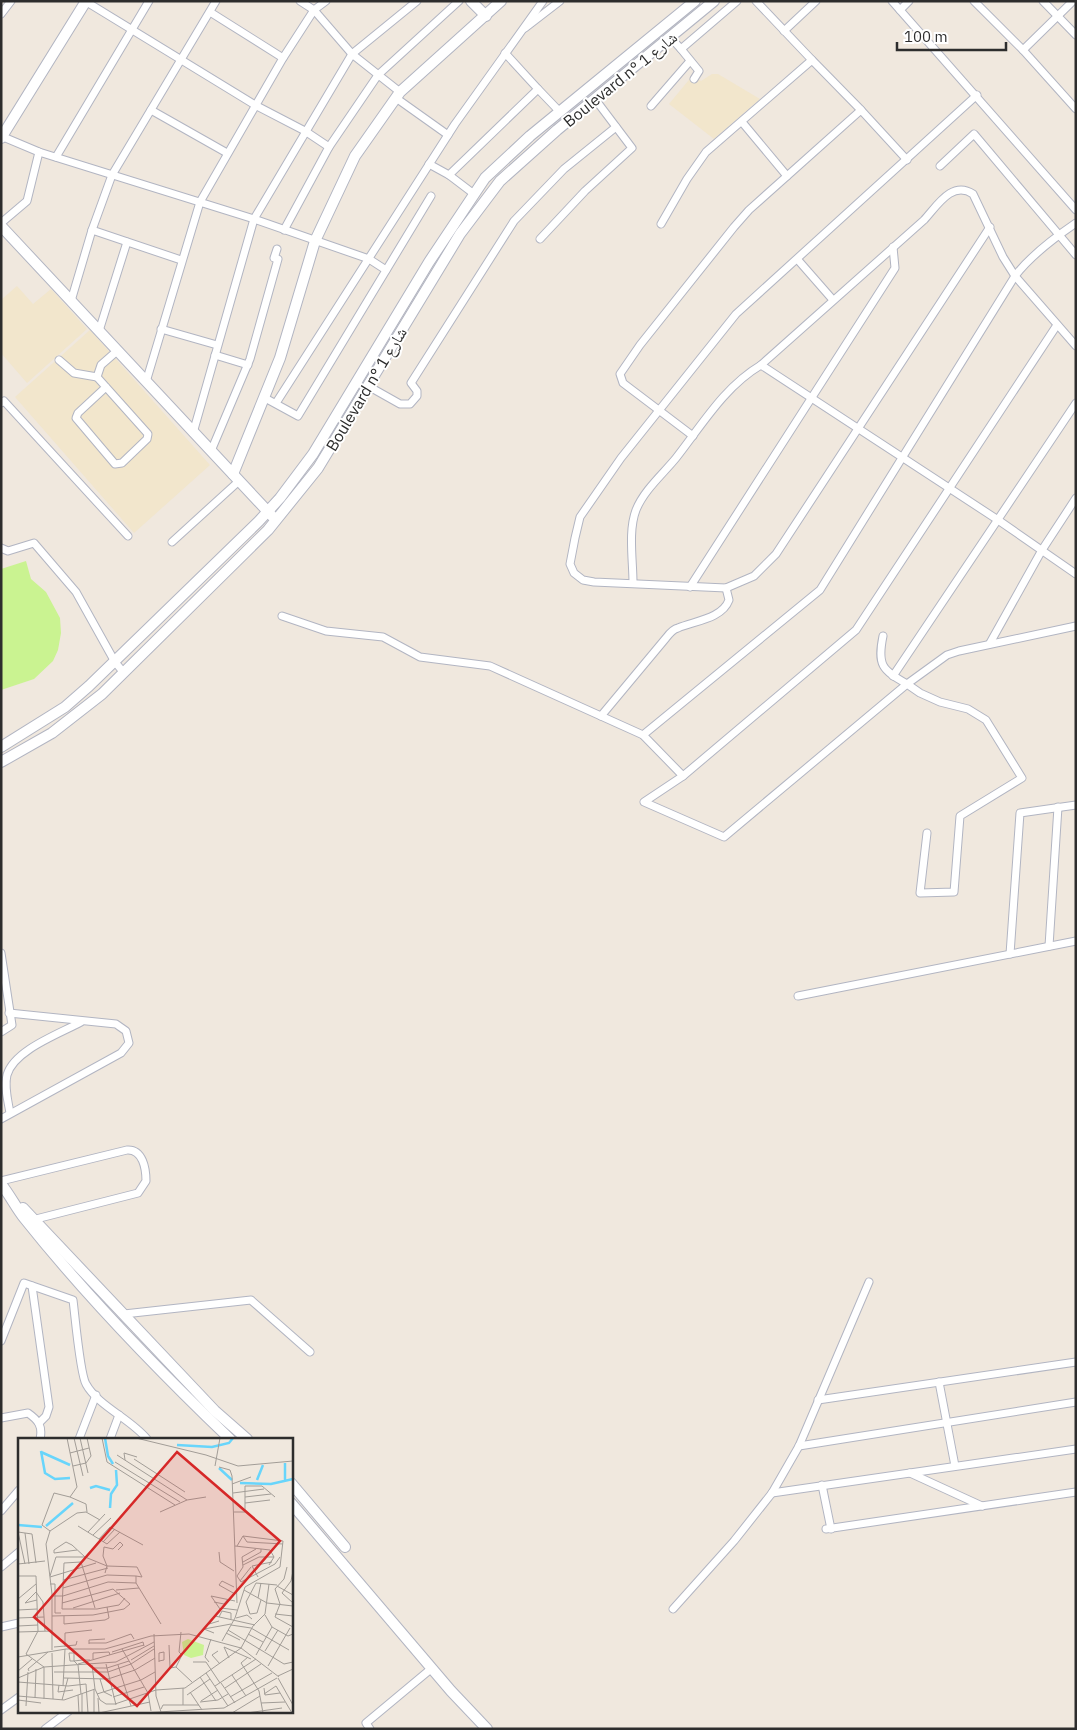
<svg xmlns="http://www.w3.org/2000/svg" width="1077" height="1730" font-family="'IBM Plex Sans','Noto Naskh Arabic',sans-serif">
<style>
.education{fill:#f2e6cc}
.pitch{fill:#caf391}
.lines{fill:none;stroke-linecap:round;stroke-linejoin:round}
.street-casing{stroke:#b2b5c2;stroke-width:9}
.secondary-casing{stroke:#b2b5c2;stroke-width:12}
.street{stroke:#fff;stroke-width:7}
.secondary{stroke:#fff;stroke-width:10}
.labels{text-anchor:middle;dominant-baseline:central;stroke-width:4;stroke-linejoin:round;paint-order:stroke}
.street-label{font-size:16px;fill:#2d2d2d;stroke:#fff}
.inset-river{fill:none;stroke:#68d5fb;stroke-width:2.5}
.inset-road{fill:none;stroke:#a29d97;stroke-width:1}
.view{fill:#d62828;fill-opacity:0.15;stroke:#d62828;stroke-width:2.5}
.inset-edge{fill:none;stroke:#2d2d2d;stroke-width:2.5}
</style>
<rect width="100%" height="100%" fill="#f0e8de"/>
<g class="education">
<path d="M712 74H718L760 99 714 139 669 104 693 75 701 81Z"/>
<path d="M17 286 33 304 51 289 87 329 27 383 1 353V300Z"/>
<path d="M90 330 210 465 134 533 15 397Z"/>
</g>
<path class="pitch" d="M26 561 31 579 46 592 60 618 61 633 58 650 53 661 34 679 1 690V569Z"/>
<g class="lines">
<g class="street-casing">
<g id="street">
<path d="M85 1 255 105 305 131 329 147"/>
<path d="M300 1 314 10 352 54 400 92"/>
<path d="M892 1 1076 210"/>
<path d="M974 1 1023 50 1076 109"/>
<path d="M1043 1 1076 35"/>
<path d="M900 10 909 1"/>
<path d="M210 12 283 58"/>
<path d="M1 14 11 1"/>
<path d="M525 28 560 1"/>
<path d="M784 31 816 1"/>
<path d="M671 38 681 49"/>
<path d="M1023 50 1073 1"/>
<path d="M812 60 861 110"/>
<path d="M694 79 699 71 681 49 737 1"/>
<path d="M538 89 560 112"/>
<path d="M977 95 736 314 621 458 580 517 575 538 570 564 574 573 583 580 594 582 726 588 754 576 776 554 990 227"/>
<path d="M396 98 448 135"/>
<path d="M651 106 690 61"/>
<path d="M151 110 227 153"/>
<path d="M742 122 787 176"/>
<path d="M1 136 39 152 254 219 369 259 386 270"/>
<path d="M56 157 149 1"/>
<path d="M429 164 449 175 538 89 505 53"/>
<path d="M940 166 974 134 1076 255"/>
<path d="M449 175 474 194"/>
<path d="M1 223 27 201 39 152"/>
<path d="M661 224 687 179 706 152 812 60 756 1"/>
<path d="M92 230 181 260"/>
<path d="M284 230 329 147 378 75 459 1"/>
<path d="M540 239 585 191 632 148 595 99"/>
<path d="M798 260 833 300"/>
<path d="M71 301 92 230 112 175 216 1"/>
<path d="M161 329 217 345"/>
<path d="M99 331 127 242"/>
<path d="M215 355 248 365"/>
<path d="M59 360 74 373 97 377 101 365 117 351"/>
<path d="M761 365 998 520 1076 574"/>
<path d="M97 377 148 434 147 439 122 463 115 464 76 418 78 413 106 387"/>
<path d="M146 382 200 202 283 58 314 10 326 1"/>
<path d="M368 386 400 404H410L417 396V391L411 383 514 221 564 169 616 127"/>
<path d="M265 398 298 416 431 196"/>
<path d="M1 403 4 401 128 536"/>
<path d="M276 403 455 124 543 1"/>
<path d="M193 433 254 219 352 54 417 1"/>
<path d="M693 436 623 383 620 374 640 345 734 227 749 210 861 110 907 160"/>
<path d="M211 451 250 359 278 259 274 258 277 249"/>
<path d="M172 542 239 481"/>
<path d="M1 548 8 551 34 543 76 592 115 662 124 673"/>
<path d="M633 583C633 560 628 531 636 510 644 490 663 474 676 458 702 425 724 387 761 365L924 220C937 206 952 180 973 194L1003 257 1015 276 1076 346"/>
<path d="M690 587 895 268 893 247"/>
<path d="M282 616 326 631 383 637 420 657 490 666 643 735 683 776 644 802 724 837 907 684 920 693 940 702 968 709 986 720 1022 778 960 816 954 892 920 893 927 833"/>
<path d="M883 636C877 665 882 670 907 684L947 655 959 651 1076 626"/>
<path d="M990 643 1042 550 1076 498"/>
<path d="M893 676 1076 403"/>
<path d="M601 716 666 638C669 634 673 629 678 628 694 621 722 619 729 600L726 588"/>
<path d="M643 735 820 590 1015 276C1031 255 1054 238 1076 223"/>
<path d="M683 776 856 630 1057 325"/>
<path d="M1049 946 1058 807"/>
<path d="M1 953 12 1025 1 1032"/>
<path d="M1010 954 1020 813 1076 805"/>
<path d="M798 996 1076 941"/>
<path d="M10 1113C8 1101 4 1087 7 1075 14 1050 59 1034 81 1022"/>
<path d="M1 1119 121 1053 129 1043 126 1031 116 1024 9 1013"/>
<path d="M1 1181 127 1150C143 1149 146 1169 146 1181L138 1193 36 1219"/>
<path d="M32 1286 49 1407 46 1416 39 1423"/>
<path d="M124 1314 251 1300 310 1352"/>
<path d="M1 1341 24 1283 73 1300C75 1315 80 1374 86 1384 98 1406 131 1419 147 1439"/>
<path d="M939 1382 955 1466"/>
<path d="M818 1400 1076 1362"/>
<path d="M1 1418 28 1413C38 1420 43 1426 40 1439"/>
<path d="M79 1439 96 1395"/>
<path d="M110 1439 119 1415"/>
<path d="M799 1446 1076 1402"/>
<path d="M910 1473 982 1506"/>
<path d="M822 1485 831 1529"/>
<path d="M772 1493 1076 1449"/>
<path d="M1 1511 19 1490"/>
<path d="M826 1529 1076 1492"/>
<path d="M1 1567 19 1552"/>
<path d="M673 1609 734 1541 772 1493 799 1446 869 1282"/>
<path d="M1 1627 19 1623"/>
<path d="M1 1710 19 1697"/>
<path d="M45 1729 69 1711"/>
<path d="M370 1729 366 1723 432 1668"/>
</g>
</g>
<g class="secondary-casing">
<g id="secondary">
<path d="M471 1 486 16"/>
<path d="M1 138 86 1"/>
<path d="M1 226 272 516"/>
<path d="M233 474 280 358 315 241 355 156 400 92 501 1"/>
<path d="M1 747 65 707 89 686 259 521 280 498 313 454 429 262 485 178 530 136 695 1"/>
<path d="M1 762 52 733 102 694 268 530 318 468 460 234 500 181 557 130 714 1"/>
<path d="M1 1184C10 1195 16 1208 25 1219 87 1297 158 1370 230 1439"/>
<path d="M23 1208 215 1411 247 1439"/>
<path d="M291 1483 345 1547"/>
<path d="M291 1503 451 1691 487 1729"/>
</g>
</g>
<use href="#street" class="street"/>
<use href="#secondary" class="secondary"/>
</g>
<g class="labels">
<g class="street-label">
<text transform="translate(620 79) rotate(-39)">Boulevard n° شارع 1</text>
<text transform="translate(366 389) rotate(-59)">Boulevard n° شارع 1</text>
</g>
</g>
<g transform="translate(18 1438)">
<rect width="275" height="275" fill="#f0e8de"/>
<path d="M170 201 186 207 185 217 173 220 166 217 164 204Z" fill="#caf391"/>
<path class="inset-river" d="M87 0 90 18 95 26M159 7 194 9 211 5 215 0M23 13 27 35 37 41 52 40M23 14 52 27M267 25V42M201 30 214 42M239 42 245 27M222 45 253 46 275 41M72 50 78 48 92 52M92 70 93 56 99 47 98 32M0 87 24 89M28 88 55 65"/>
<path class="inset-road" d="M56 0 65 38M62 0 70 35M84 0 89 24 157 67M118 0 188 17 220 28 275 23M52 15 71 10M99 17 169 62M116 21 167 54M107 22 106 15 119 19M97 24 162 64M55 28 68 25 73 18 69 0M197 28 202 0M201 29 212 32 214 38 219 165M214 46 233 39M215 55 246 51M52 59 68 66 69 74M227 59 253 56M227 65 252 62M142 74 169 62 188 59M216 74H227V48H244L257 59M60 88 89 106 102 94M32 93 59 75 68 74 82 82M70 94 87 76M7 95 11 126M75 97 93 80M225 98 229 104 265 106M81 101 92 89 125 107M85 104 97 91M217 108 252 112 256 119 251 127M238 111 224 119 225 129 219 138 223 144 257 126 262 119M59 112 36 115V112L48 104 54 107 67 119M100 112 105 107 102 104 95 111 86 109 85 118 89 128 119 129 124 139 118 138V145L143 186M201 114 202 124 216 133M225 124 243 114V111M0 126 27 123M7 126 0 94 14 96 18 125M225 127 241 119H256M269 129 266 141 257 151 262 166 257 179 275 189M275 133 273 143 264 155 275 165M0 138H18L20 193 8 216 26 229V261M32 138 38 119H67L89 128 87 135M32 139 78 125M240 139 234 128 254 124M45 142 90 130M222 143 233 129M32 146H37V175H43M259 148 275 157M216 149 204 143 201 147 217 156M45 150 89 137 118 138M98 152 121 150M226 152 249 165 275 168M34 158H45L90 144 118 145M240 160 243 145M0 161 18 146M19 162 7 165 18 154 25 164 27 193M243 162 239 175 232 176 228 164 238 145 259 147M196 164 206 166 210 161M55 170 102 155M77 170 63 124 46 125 44 171H79L84 170 101 167 107 160M202 171 193 158 217 163M0 172 19 171M219 172 203 170 197 178 237 187M257 176 275 178M247 177 254 189 270 198 275 196M34 178 75 177 106 171 112 166 95 151 44 165M46 178V186L87 182 91 180 89 169M197 178 191 186 201 183M201 179 204 173 213 175V181M0 180 26 179M218 180 229 177 234 181M213 187 233 190 271 212M0 188 20 187M210 192 266 226 275 224M0 194 34 193M163 194 161 214 164 217 158 229 174 244M196 195 186 191 213 186M208 195 222 202M136 196 138 258 143 274M230 196 245 204M204 203 217 180 227 149 262 129 265 103 225 98 219 108M71 205H88L113 196 116 201M71 206V202L87 201M151 207 152 230 158 229M36 209 58 207 59 203M47 209V195L74 192M104 211 130 255 133 273M34 212V156L28 106 32 93 24 87 36 55 52 59 59 49 49 0M200 213 194 217 202 226M247 213 260 192M94 214 125 204 126 208M34 215 35 261M238 217 254 189M0 219 48 211H87L133 198 171 196 223 210 261 239M230 219 223 225 241 253 245 275M211 220 206 209 233 221M75 221V215L91 214 92 217M113 222 136 208M141 223 146 222V214L141 215V224M175 224H188L202 245M191 224 187 219 193 201M60 226 126 207M88 226 98 267M74 227 77 251 82 262 88 266H97L138 252 167 250 223 210 235 188 247 176 251 146M100 227 113 268M250 228 272 190M74 230H89L111 223M0 233 14 221M11 233 10 231 30 214M36 234H90L113 226 136 211M188 235 210 268M214 237 228 258M260 238 275 231M182 239 198 263M0 240 26 229 98 224 136 204M46 240 90 241 117 232 137 220M260 240 275 267M82 241 86 254 94 258M0 244 50 248 68 246 70 275M203 245 217 265M41 247 40 254 55 252M45 248 47 211M197 248 238 221M207 250 243 226M246 250 247 257 262 255M76 252V275M172 254 184 272M63 256 60 227 56 223V215H51L52 223H56L64 222H72M64 256V275M79 256 123 242 137 234M246 256 258 248 274 275M60 257 61 275M169 257 192 241M0 258 46 262 77 251M95 259 126 249M212 259 254 235M17 260 18 231M80 260 81 275M0 262 23 265M44 262 50 240M183 263 200 252M182 264 200 262 210 256M243 265 267 264M165 267V250M8 268 10 234M143 271 145 267H181M81 275 132 264M124 275 206 270 259 240M214 275 242 258M229 275 264 270"/>
<path class="view" d="M159 14 262 103 119 268 16 179Z"/>
<rect width="275" height="275" class="inset-edge"/>
</g>
<rect width="1077" height="1730" fill="none" stroke="#2d2d2d" stroke-width="5"/>
<path d="M897 42v8h109v-8" fill="none" stroke="#2d2d2d" stroke-width="2.5"/>
<text x="904" y="42" font-size="15" fill="#2d2d2d" stroke="#ffffff" stroke-width="4" paint-order="stroke">100 m</text>
</svg>
